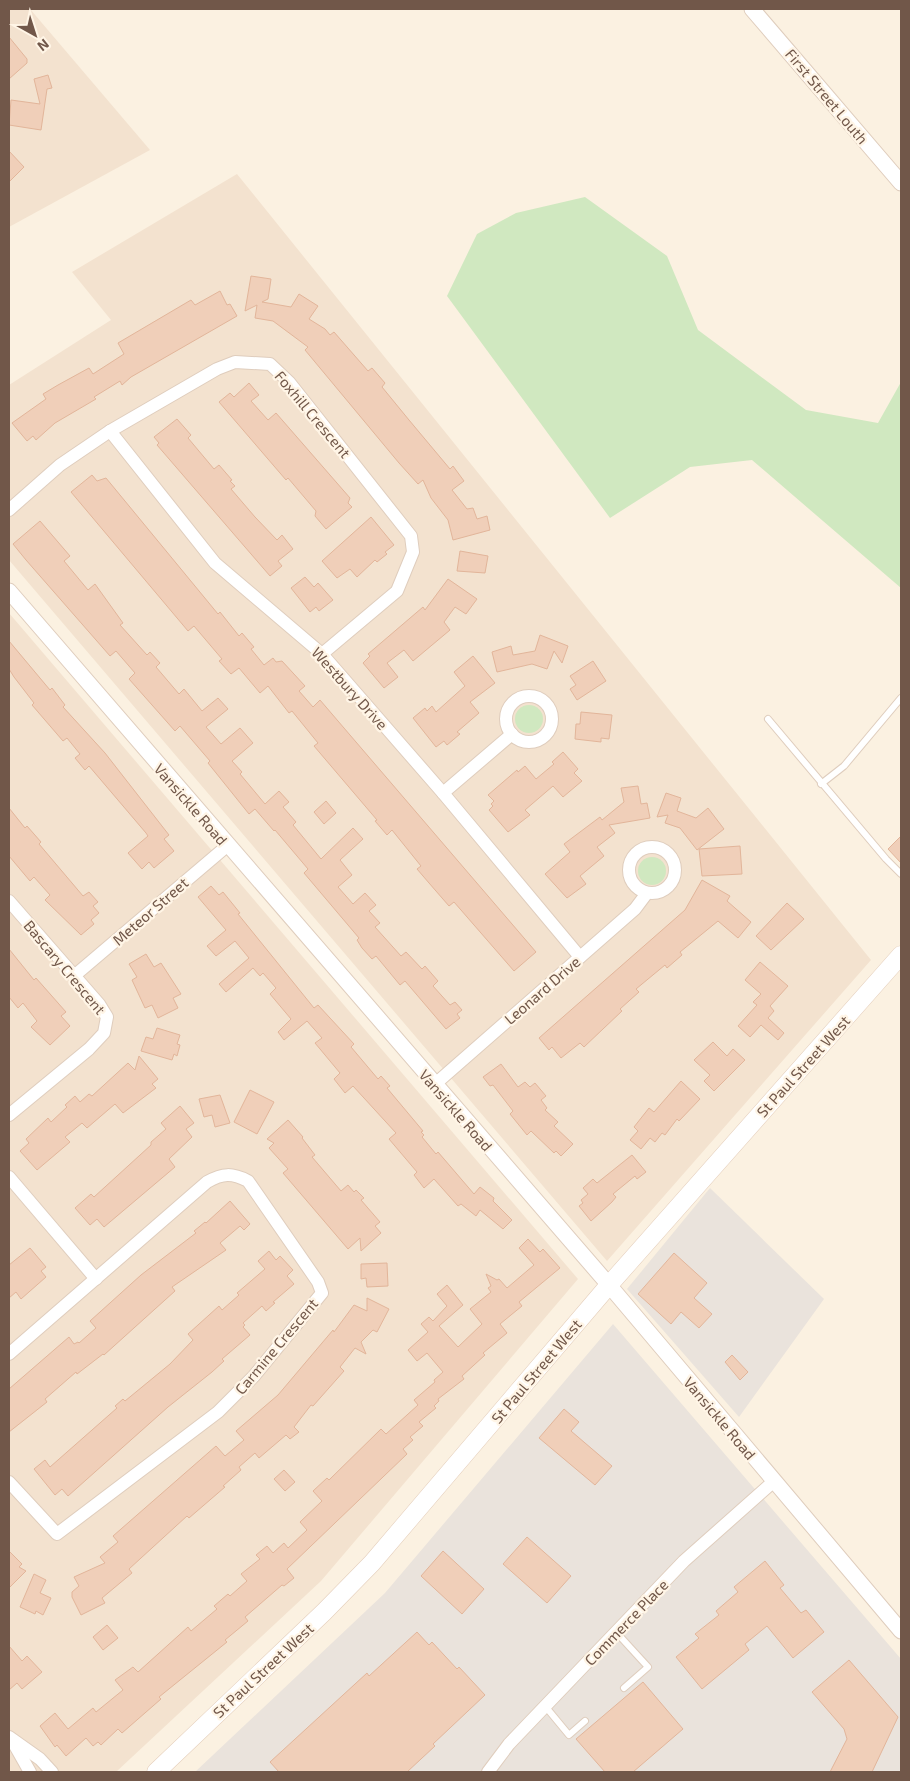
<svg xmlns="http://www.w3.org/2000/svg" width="910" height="1781" font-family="'Exo 2',sans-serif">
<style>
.residential{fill:#f3e2cf}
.industrial{fill:#eae3dc}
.green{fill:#d0e8c0}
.building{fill:#f0cfb9;stroke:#e2b59a}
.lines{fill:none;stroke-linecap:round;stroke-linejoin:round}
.service-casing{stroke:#dfcdbd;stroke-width:8}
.minor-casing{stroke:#dfcdbd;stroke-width:14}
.tertiary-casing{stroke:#dfcdbd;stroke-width:17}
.secondary-casing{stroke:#e4cebb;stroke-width:19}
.service{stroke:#fff;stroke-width:6}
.minor{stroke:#fff;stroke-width:12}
.tertiary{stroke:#fff;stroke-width:15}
.secondary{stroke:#fff;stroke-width:18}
.labels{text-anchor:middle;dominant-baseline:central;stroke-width:4.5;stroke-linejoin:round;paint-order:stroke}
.street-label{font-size:15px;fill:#715749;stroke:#fff5e6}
</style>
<rect width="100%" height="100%" fill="#fbf1e1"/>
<g class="residential">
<path d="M9 9H30L150 150 9 227Z"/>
<path d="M237 174 871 960 607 1261 9 560V385L111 320 72 272Z"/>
<path d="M9 613 578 1279 321 1581 116 1772H9Z"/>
</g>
<g class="industrial">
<path d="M710 1188 824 1299 739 1417 627 1289Z"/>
<path d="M613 1324 901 1659V1772H195L385 1593Z"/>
</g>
<g class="green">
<path d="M585 197 667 256 698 330 806 410 878 423 901 382V588L752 460 690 467 610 518 447 296 477 234 516 213Z"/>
<circle cx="529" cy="719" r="14"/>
<circle cx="652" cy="871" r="14"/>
</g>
<g class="building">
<path d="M9 37 27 59V63L9 79Z"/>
<path d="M48 75 52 88 47 89 41 130 9 125 11 100 40 104 34 79Z"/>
<path d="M9 151 24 167 9 182Z"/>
<path d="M251 276 271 279 268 299 262 302 291 307 299 294 318 306 309 319 325 329 330 335 334 332 368 371 372 368 385 383 382 387 409 420 450 469 453 466 464 481 452 490 467 509 473 508 477 519 487 516 490 530 453 540 448 520 431 498 423 480 418 484 399 463 305 350 308 347 273 321 255 318 257 305 245 311Z"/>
<path d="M220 291 227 305 230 304 237 316 131 377 122 385 120 381 94 397 96 399 55 423 36 440 33 436 27 441 12 423 46 399 43 394 58 385 89 368 93 374 124 354 118 343 191 300 195 305Z"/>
<path d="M249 383 259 395 251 401 268 420 276 413 350 498 348 503 352 507 326 529 315 516 316 511 288 478 286 480 219 402 230 393 234 397Z"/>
<path d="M177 419 191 435 188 438 214 469 219 465 232 480 230 481 235 486 231 489 255 517 277 540 282 535 293 549 278 561 282 566 270 576 157 445 159 443 154 437Z"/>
<path d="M92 475 97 481 106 478 218 614 220 612 239 636 242 633 254 647 251 649 264 665 273 658 276 662 282 661 305 686 299 691 313 707 320 700 536 952 514 971 454 902 449 906 429 883 417 869 421 866 392 830 387 835 375 821 377 820 314 746 318 743 292 711 289 713 268 686 260 693 239 668 231 674 219 661 222 659 194 626 188 631 71 492Z"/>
<path d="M371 517 394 545 385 552 387 554 377 562 375 560 357 577 350 569 337 578 322 561Z"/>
<path d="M40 521 70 556 64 561 88 590 95 584 123 623 120 625 147 655 150 652 160 663 156 667 179 694 184 689 202 711 218 698 228 709 206 727 221 744 240 728 253 743 232 761 242 772 240 774 265 804 279 791 289 802 283 807 296 822 293 825 321 859 353 828 363 839 340 860 352 875 338 887 353 904 365 893 376 905 369 911 380 923 375 927 401 956 406 952 422 969 425 966 438 981 433 986 450 1005 455 1002 462 1010 457 1014 460 1018 446 1029 405 981 400 985 376 956 372 959 362 948 357 940 359 938 304 873 308 869 275 830 274 831 255 809 249 814 208 763 210 761 180 726 175 731 129 679 135 673 116 651 110 656 26 560 13 544Z"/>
<path d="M460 551 488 556 485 573 457 571Z"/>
<path d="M305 577 314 587 318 583 333 600 319 611 316 607 310 612 291 588Z"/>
<path d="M448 579 477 599 466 614 455 607 444 622 450 630 413 661 404 650 387 663 398 677 384 688 363 663 370 656 368 654 423 607 425 610Z"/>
<path d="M540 635 568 646 562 663 554 651 547 669 532 664 497 672 492 652 511 646 513 655 535 651Z"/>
<path d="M9 641 50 690 52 688 65 705 63 707 105 753 169 835 164 839 174 851 154 868 149 862 142 869 128 853 148 836 146 833 89 766 85 770 75 758 80 754 67 738 63 741 32 705 34 703 14 677 9 669Z"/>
<path d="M473 656 495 683 470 702 479 713 457 732 460 734 447 745 444 741 436 747 413 718 425 708 427 711 432 706 436 712 465 686 454 672Z"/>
<path d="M593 661 606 681 577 700 570 689 576 685 570 676Z"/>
<path d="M581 712 612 715 609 739 601 738V742L575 739 576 724H580Z"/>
<path d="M563 752 578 769 574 773 582 781 563 797 553 786 525 810 530 815 508 832 489 810 493 806 491 804 494 801 488 795 517 770 518 772 525 766 536 779 554 764 552 762Z"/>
<path d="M638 786 641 804 647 803 650 818 609 825 615 833 597 847 604 856 580 876 586 884 567 898 545 874 570 852 564 844 600 817 602 820 624 802 621 788Z"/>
<path d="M666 793 681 798 677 811 696 818 708 808 724 829 697 850 680 828 665 823 668 815 657 817Z"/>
<path d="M326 801 336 813 324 824 314 812Z"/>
<path d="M9 808 25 828 27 826 41 842 39 844 83 896 89 892 98 902 93 906 99 913 91 920 94 924 81 935 45 900 50 895 34 877 30 881 9 856Z"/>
<path d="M901 836V863L888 849Z"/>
<path d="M740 846 742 874 702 876 699 849Z"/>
<path d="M702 880 730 896 727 901 751 922 738 938 718 921 680 952 682 955 667 968 665 965 636 989 639 992 620 1009 622 1011 584 1047 580 1043 561 1058 552 1047 549 1050 539 1038 685 910Z"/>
<path d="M211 886 219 895 223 892 240 913 238 914 314 1008 318 1005 354 1044 351 1047 378 1079 381 1076 390 1086 387 1088 423 1131 421 1132 424 1135 422 1137 436 1154 438 1152 474 1194 480 1187 494 1198 493 1201 512 1220 503 1229 480 1210 476 1216 461 1204 458 1206 434 1179 424 1188 414 1175 417 1172 389 1139 396 1133 353 1086 345 1093 334 1079 340 1073 315 1043 322 1038 307 1021 284 1040 278 1032 291 1019 270 994 276 988 263 973 260 976 253 968 226 992 219 984 249 958 235 941 216 956 207 946 226 930 198 897Z"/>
<path d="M787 903 804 919 771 950 756 936Z"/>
<path d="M9 949 34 980 36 978 66 1012 61 1016 70 1026 50 1045 31 1027 37 1021 23 1003 18 1008 9 997Z"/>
<path d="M146 954 154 967 161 963 181 994 173 998 178 1008 158 1018 152 1005 145 1008 132 980 137 977 129 964Z"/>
<path d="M760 962 788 986 770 1006 774 1011 768 1018 784 1033 778 1040 761 1025 750 1037 738 1026 757 1005 753 1002 761 994 745 980Z"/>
<path d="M157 1028 180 1035 177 1044 180 1045 177 1056 174 1054 172 1060 141 1051 146 1037 153 1039Z"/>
<path d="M713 1042 727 1056 733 1049 745 1060 714 1091 704 1081 710 1075 694 1060Z"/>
<path d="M139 1056 158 1079 152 1084 156 1088 123 1113 115 1104 87 1128 82 1123 65 1137 70 1142 37 1170 20 1151 29 1143 26 1139 48 1118 51 1122 67 1107 65 1105 75 1096 80 1102 89 1094 92 1096 128 1063 135 1070Z"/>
<path d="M501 1064 518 1087 525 1082 530 1087 535 1083 546 1096 541 1100 547 1108 545 1110 558 1122 554 1126 573 1144 561 1156 556 1151 554 1153 531 1131 527 1135 510 1114 513 1111 493 1085 490 1086 483 1077Z"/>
<path d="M681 1081 700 1099 679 1121 677 1119 665 1135 662 1133 655 1142 650 1138 641 1149 630 1140 638 1131 634 1127 649 1108 654 1112Z"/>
<path d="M250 1090 274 1102 257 1134 234 1122Z"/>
<path d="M220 1095 230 1123 215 1127 212 1115 204 1117 199 1099Z"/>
<path d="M180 1106 194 1123 186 1129 192 1137 169 1159 175 1167 104 1227 97 1219 90 1225 75 1208 91 1194 94 1197 151 1145V1142L166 1129 161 1123Z"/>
<path d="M288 1120 303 1137 302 1138 315 1155 312 1157 341 1191 348 1185 354 1192 356 1190 364 1198 361 1200 380 1222 375 1226 381 1233 361 1251 360 1238 348 1249 283 1173 288 1169 269 1148 274 1143 267 1139Z"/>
<path d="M632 1155 646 1172 637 1179 635 1176 613 1194 616 1197 612 1202 591 1221 579 1206 583 1203 581 1200 588 1194 583 1188 593 1179 597 1183Z"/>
<path d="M230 1201 250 1224 244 1230 240 1226 220 1243 226 1250 172 1287 175 1291 104 1355 103 1354 77 1374 76 1372 45 1399 47 1402 9 1432V1389L69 1337 74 1344 78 1342 79 1343 96 1328 90 1321 141 1275 196 1233 194 1231 205 1222 206 1223Z"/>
<path d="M528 1239 540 1252 543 1249 560 1268 519 1302 522 1306 500 1324 507 1333 483 1353 485 1355 462 1376 464 1379 438 1399 439 1401 434 1406 436 1408 419 1422 423 1426 410 1437 413 1440 403 1449 407 1454 287 1569 294 1578 284 1586 282 1585 245 1617 248 1621 225 1640 227 1642 159 1697 161 1699 122 1733 118 1729 101 1745 98 1742 93 1746 86 1738 66 1756 57 1745 55 1747 40 1726 55 1713 68 1729 93 1708 96 1712 123 1690 115 1680 133 1667 138 1672 188 1627 191 1631 217 1609 214 1606 228 1594 230 1596 247 1581 241 1574 260 1559 256 1555 267 1546 273 1553 284 1543 288 1548 307 1530 300 1522 322 1501 313 1491 327 1478 329 1480 381 1429 386 1434 418 1405 414 1400 435 1382 434 1380 443 1372 427 1353 417 1361 408 1350 428 1332 421 1324 429 1317 433 1321 447 1306 437 1294 447 1285 463 1305 439 1326 458 1347 482 1324 470 1309 491 1292 488 1288 491 1286 486 1274 497 1280 499 1279 507 1288 534 1265 519 1248Z"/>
<path d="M30 1248 46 1267 41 1271 46 1277 21 1299 16 1292 9 1298V1265Z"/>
<path d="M269 1251 276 1260 280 1256 293 1270 287 1276 294 1284 273 1302 275 1303 266 1311 262 1306 243 1323 245 1325 243 1327 250 1335 222 1359 224 1361 212 1372 168 1407 68 1496 62 1489 55 1495 34 1469 45 1460 50 1467 117 1408 115 1406 123 1399 125 1401 170 1364 193 1340 188 1334 219 1306 222 1310 239 1295 237 1293 265 1269 258 1261Z"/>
<path d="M674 1253 707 1283 694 1298 712 1314 699 1328 681 1312 671 1324 638 1294Z"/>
<path d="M387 1263 388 1286 367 1287 366 1278 361 1279V1264Z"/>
<path d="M367 1298 389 1309 377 1332 373 1330 361 1342 366 1354 355 1348 340 1367 344 1371 313 1406 311 1405 294 1427 299 1432 290 1439 286 1435 259 1458 255 1453 239 1467 241 1470 223 1486 225 1487 189 1518 187 1516 129 1569 132 1573 102 1598 105 1603 81 1615 72 1597V1592L79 1586 74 1577 105 1563 100 1557 118 1542 113 1536 216 1446 225 1456 244 1440 236 1431 278 1395 333 1330 334 1332 354 1305 367 1311Z"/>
<path d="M732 1355 748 1372 740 1380 725 1362Z"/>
<path d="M564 1409 579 1422 571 1431 612 1466 595 1485 539 1438Z"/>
<path d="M284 1470 295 1482 285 1491 274 1479Z"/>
<path d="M527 1537 571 1576 547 1603 503 1564Z"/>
<path d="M9 1551 22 1564 19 1567 26 1571 9 1588Z"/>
<path d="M443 1551 484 1589 462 1614 421 1576Z"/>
<path d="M765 1561 784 1585 780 1588 801 1613 806 1610 824 1632 793 1658 767 1626 745 1644 749 1650 702 1689 676 1657 699 1638 695 1634 719 1615 716 1611 738 1592 734 1587Z"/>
<path d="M34 1574 46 1580 40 1593 51 1598 43 1615 36 1611 35 1614 20 1607Z"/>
<path d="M107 1625 118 1638 103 1650 93 1637Z"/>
<path d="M417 1632 429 1645 432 1642 457 1669 459 1667 485 1695 433 1744 435 1746 407 1772H279L270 1762 367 1673 369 1676Z"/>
<path d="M9 1646 22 1661 27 1656 42 1672 22 1689 17 1683 9 1690Z"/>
<path d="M849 1660 898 1717 872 1772H830L847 1739 844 1729 812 1692Z"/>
<path d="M643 1682 683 1729 633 1772H605L576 1739Z"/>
</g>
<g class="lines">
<g class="service-casing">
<g id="service">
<path d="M768 719 886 859 901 874"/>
<path d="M821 784 844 766 901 698"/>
<path d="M616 1632 648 1667 624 1688"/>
<path d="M545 1706 569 1735 585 1721"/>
</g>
</g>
<g class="minor-casing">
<g id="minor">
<path d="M110 431 215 563 322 654 443 793 580 957"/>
<path d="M9 510 60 465 110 431 217 369 235 362 270 364 289 382 411 536 413 552 397 591 322 654"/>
<circle cx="529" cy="719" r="23"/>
<path d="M443 793 512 734"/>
<circle cx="652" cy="870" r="23"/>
<path d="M9 901 99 1004 107 1017 104 1033 89 1049 9 1115"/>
<path d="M74 976 227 846"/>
<path d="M434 1085 635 909 647 893"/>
<path d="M9 1177 96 1279"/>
<path d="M9 1354 207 1182C223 1173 232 1173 248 1181L318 1282 322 1293 254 1376 218 1412 57 1534 9 1482"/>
<path d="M9 1737 40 1759 52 1772"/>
<path d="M13 1742 30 1772"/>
<path d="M488 1772 509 1744 684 1561 773 1482"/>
</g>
</g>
<g class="tertiary-casing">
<g id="tertiary">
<path d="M752 9 901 183"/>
<path d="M9 591 609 1285 901 1631"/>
</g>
</g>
<g class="secondary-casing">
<path id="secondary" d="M156 1772 324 1612 372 1563 609 1285 901 955"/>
</g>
<use href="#service" class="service"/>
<use href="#minor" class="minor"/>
<use href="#tertiary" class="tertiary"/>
<use href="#secondary" class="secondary"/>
</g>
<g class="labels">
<g class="street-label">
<text transform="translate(827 96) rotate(50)">First Street Louth</text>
<text transform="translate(313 414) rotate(50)">Foxhill Crescent</text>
<text transform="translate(350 688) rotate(48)">Westbury Drive</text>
<text transform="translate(191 804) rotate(49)">Vansickle Road</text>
<text transform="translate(150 911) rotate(-41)">Meteor Street</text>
<text transform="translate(65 967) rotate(50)">Bascary Crescent</text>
<text transform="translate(542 990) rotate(-41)">Leonard Drive</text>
<text transform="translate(803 1066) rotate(-48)">St Paul Street West</text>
<text transform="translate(456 1110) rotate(49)">Vansickle Road</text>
<text transform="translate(276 1346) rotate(-50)">Carmine Crescent</text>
<text transform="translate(536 1371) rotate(-50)">St Paul Street West</text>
<text transform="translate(720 1418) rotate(50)">Vansickle Road</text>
<text transform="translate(626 1622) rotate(-46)">Commerce Place</text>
<text transform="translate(263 1670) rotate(-43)">St Paul Street West</text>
</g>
</g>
<rect width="910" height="1781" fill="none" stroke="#715749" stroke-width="20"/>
<g transform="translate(35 35) rotate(141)" stroke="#fff5e6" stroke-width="4" paint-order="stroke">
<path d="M0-4L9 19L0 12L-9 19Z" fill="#715749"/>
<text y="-8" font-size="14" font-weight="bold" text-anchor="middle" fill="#715749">N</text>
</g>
</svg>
